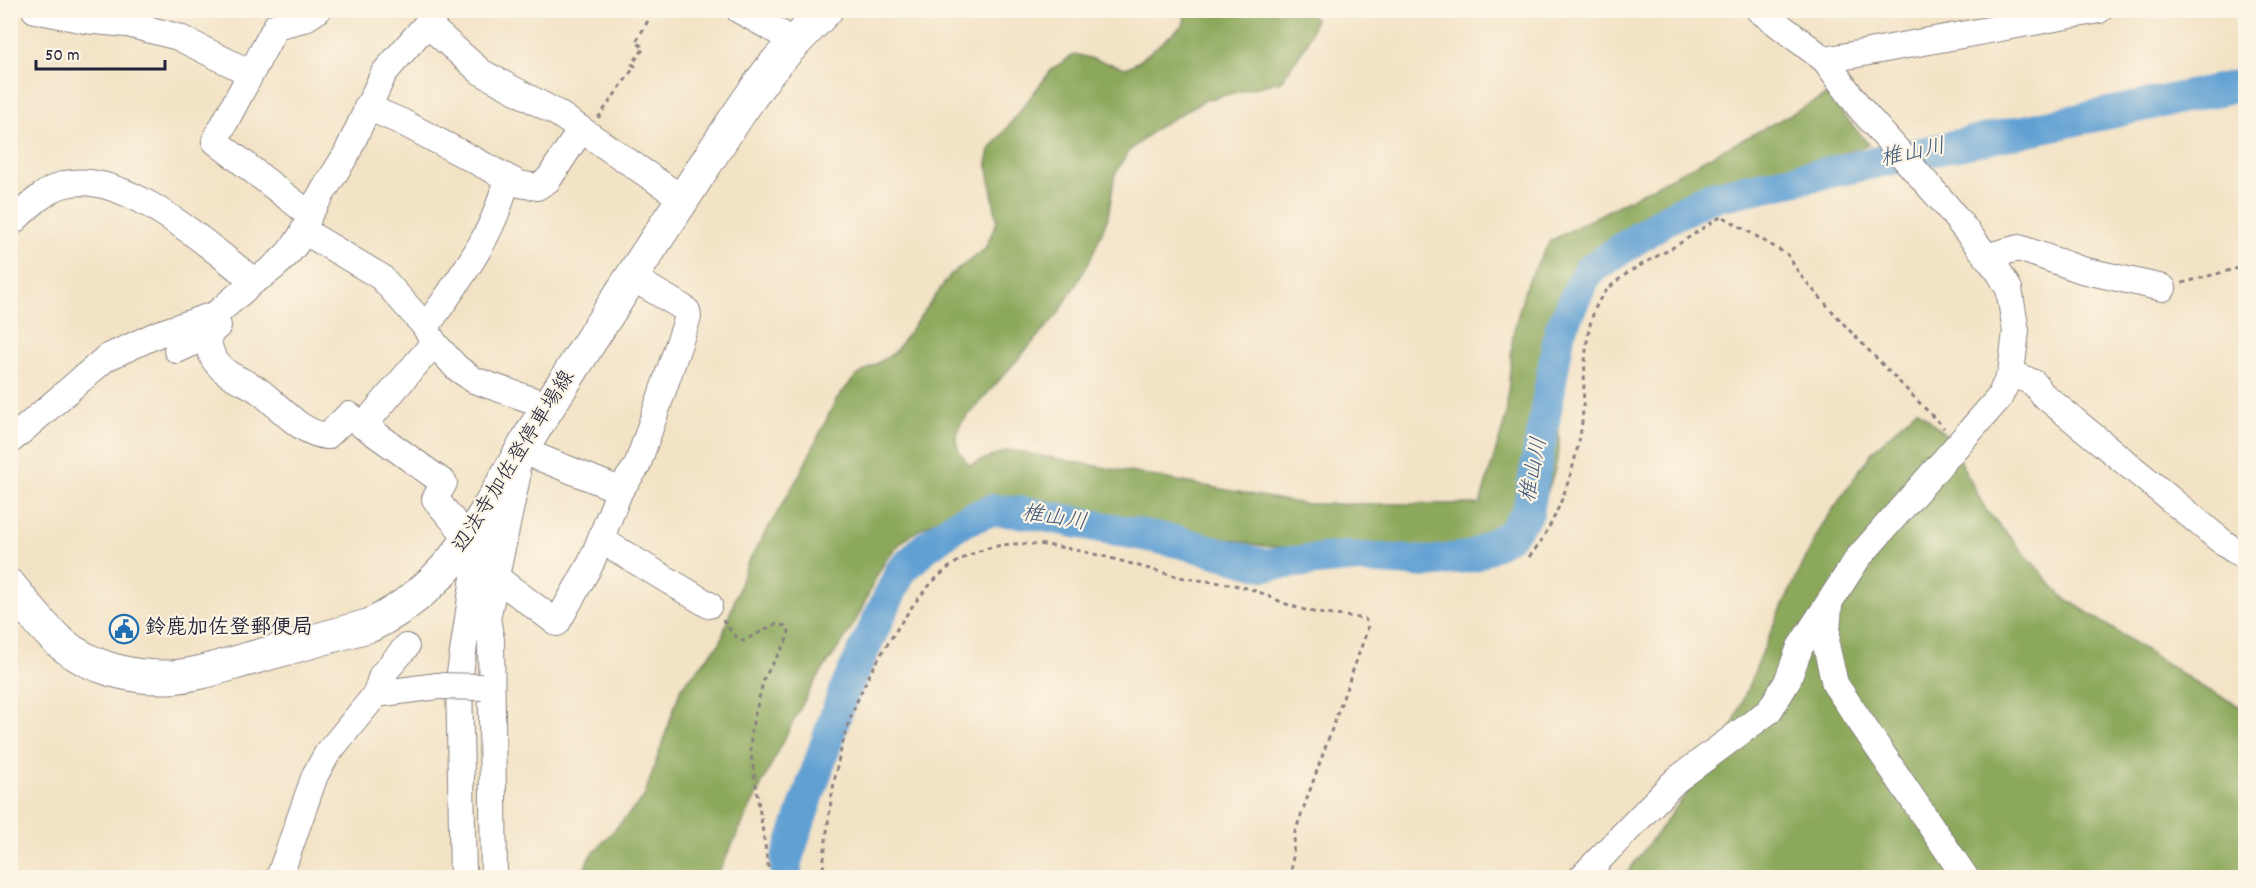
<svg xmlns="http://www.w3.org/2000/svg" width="2256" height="888" font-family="Dekko,'Klee One',sans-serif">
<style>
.forest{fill:#8ca85b;stroke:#57654b;stroke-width:1.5}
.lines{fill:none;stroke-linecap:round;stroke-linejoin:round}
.river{stroke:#61a0d3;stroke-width:32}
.minor-casing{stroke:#8a8280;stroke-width:28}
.major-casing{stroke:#8a8280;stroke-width:35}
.path{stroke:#8a8280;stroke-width:3;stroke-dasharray:4.5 4.5;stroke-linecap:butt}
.minor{stroke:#fff;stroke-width:26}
.major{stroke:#fff;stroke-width:33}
.minor-bridge-casing{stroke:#8a8280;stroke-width:28;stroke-linecap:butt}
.minor-bridge{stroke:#fff;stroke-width:26}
.labels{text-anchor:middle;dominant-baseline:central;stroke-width:4.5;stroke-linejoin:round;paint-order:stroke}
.street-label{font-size:21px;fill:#22223b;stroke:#fcf5e5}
.poi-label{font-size:21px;font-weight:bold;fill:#22223b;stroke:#fcf5e5;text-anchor:start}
.water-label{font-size:22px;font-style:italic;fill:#3b5478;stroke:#fcf5e5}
</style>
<rect width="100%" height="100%" fill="#fcf5e5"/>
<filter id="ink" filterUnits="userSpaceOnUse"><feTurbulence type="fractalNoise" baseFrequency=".0167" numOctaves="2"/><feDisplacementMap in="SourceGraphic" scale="12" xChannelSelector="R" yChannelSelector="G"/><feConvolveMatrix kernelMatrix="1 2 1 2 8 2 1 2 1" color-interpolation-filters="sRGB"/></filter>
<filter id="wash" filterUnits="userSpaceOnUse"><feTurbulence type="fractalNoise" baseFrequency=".008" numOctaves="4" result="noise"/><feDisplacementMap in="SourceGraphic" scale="24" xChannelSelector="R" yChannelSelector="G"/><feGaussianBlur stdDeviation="1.35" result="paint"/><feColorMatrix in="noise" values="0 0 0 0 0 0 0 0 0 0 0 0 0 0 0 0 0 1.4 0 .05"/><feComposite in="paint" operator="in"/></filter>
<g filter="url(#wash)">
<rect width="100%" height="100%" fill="#f3e3c6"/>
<g class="forest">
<path d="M1185 11H1306L1315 19 1307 44 1281 81 1205 100 1158 127 1128 152 1115 174 1108 217 1089 263 1058 314 962 422C951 441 957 449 969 465L1009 450 1304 504H1480L1506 417 1513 334 1526 285 1550 241 1827 95 1869 145 1632 225 1575 266 1558 302 1559 450C1556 467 1543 514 1530 524 1510 541 1483 551 1458 559L1263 546 1027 498C984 501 934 515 901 543 877 564 870 595 855 622 841 647 821 669 808 694 775 754 747 816 716 877H582L588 859 644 797 681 688 720 643 747 564 799 476 836 400 855 377 894 353 951 274 985 249 997 221 987 163 990 150 1052 69 1075 54 1126 68 1138 62 1184 24Z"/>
<path d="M1917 409 1946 435 1986 510 2062 596 2199 685 2245 709V877L1623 878 1726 741 1774 624 1821 527 1872 452Z"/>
</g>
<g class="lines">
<path class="river" d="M786 878V861L843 694 901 571 926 547 959 523 992 510 1029 513 1179 542 1264 565 1346 557 1429 562 1473 556 1510 535 1528 512 1560 330 1588 271 1665 220 1708 198 2246 84"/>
</g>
</g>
<g filter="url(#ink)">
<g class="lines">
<g class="minor-casing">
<g id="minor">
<path d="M35 10 85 20 127 24 178 37 250 73"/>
<path d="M739 10 796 42"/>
<path d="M427 24 481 72 557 113 683 199"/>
<path d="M1825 60 2099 10"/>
<path d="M367 107 402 122 519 184 537 187 548 180 580 131"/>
<path d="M309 214 215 141 276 26 304 19 318 10"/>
<path d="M10 224C24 211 43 191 62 185 123 167 209 247 254 281 276 268 305 242 309 214L346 155 384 73 439 10"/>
<path d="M304 231 381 277 424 325 434 343 457 368 474 380 549 406"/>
<path d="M1988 256 2019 248 2082 270 2163 288"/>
<path d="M426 327C457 282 496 234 506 179"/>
<path d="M207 336C209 344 210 355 216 362 227 377 243 380 258 390 280 406 299 433 327 436L349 415 444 483 435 499 469 539"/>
<path d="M177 350 207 336 218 326"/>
<path d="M2011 373 2034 383 2042 394 2225 544 2246 558"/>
<path d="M363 426 434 343"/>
<path d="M10 441 106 358 158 334 216 314 254 281"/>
<path d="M523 451 620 490 637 466 688 317 687 311 682 307 631 277"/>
<path d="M601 540 709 605"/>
<path d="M494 576 557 623 591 563 620 490"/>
<path d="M1829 605 1826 645 1835 684 1966 878"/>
<path d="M376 694 438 686"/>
<path d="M279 878 315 775 327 754 376 694 382 675 406 647"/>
<path d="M463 878 459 680 475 570 488 521"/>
<path d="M494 878 491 640 487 619 517 477 516 467"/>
<path d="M1581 878 1676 780 1769 711 1787 682 1800 647 1858 558 1999 398 2011 373 2016 331 2009 289 1999 272 1945 204 1859 107 1825 60 1759 10"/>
</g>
</g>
<g class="major-casing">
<path id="major" d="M10 586C27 606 42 628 62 644 91 668 131 678 168 677 196 676 226 665 252 658 292 647 331 636 371 625 462 580 488 503 538 423 585 349 632 275 681 202 709 159 736 115 767 74 785 51 806 31 826 10"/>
</g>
<g class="path">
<path d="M598 118 635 66 632 64 644 48 636 42 654 10"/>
<path d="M2182 283 2246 266"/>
<path d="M1529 557C1556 525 1572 477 1580 436 1588 395 1577 321 1607 290 1624 272 1651 260 1672 248 1689 238 1705 226 1722 216L1788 255 1800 275 1850 331 1944 428"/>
<path d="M723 620 733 634 743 641 776 624 786 626 789 631 786 642 764 678 751 731V754L770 878"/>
<path d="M823 878C823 859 826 842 828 823 837 753 848 706 887 645 912 605 937 564 985 549 1040 531 1125 564 1180 577 1205 582 1231 582 1256 591 1270 596 1283 604 1298 608 1319 615 1343 615 1365 619L1368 625 1367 631 1295 832 1291 878"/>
</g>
<use href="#minor" class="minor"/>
<use href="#major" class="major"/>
<g class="minor-bridge-casing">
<path id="minor-bridge" d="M438 686 482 687"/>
</g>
<use href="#minor-bridge" class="minor-bridge"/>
</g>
</g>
<defs>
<g id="civic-ring" transform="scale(1.5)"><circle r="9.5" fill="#fcf5e5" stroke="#1f6fb2" stroke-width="1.5"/><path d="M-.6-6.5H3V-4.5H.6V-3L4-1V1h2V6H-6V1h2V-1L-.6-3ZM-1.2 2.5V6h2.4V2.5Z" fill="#1f6fb2"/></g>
</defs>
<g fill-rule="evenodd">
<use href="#civic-ring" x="124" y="629"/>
</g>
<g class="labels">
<g class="street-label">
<text transform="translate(515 462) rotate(-58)">辺法寺加佐登停車場線</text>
</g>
<g class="poi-label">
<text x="145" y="629">鈴鹿加佐登郵便局</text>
</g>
<g class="water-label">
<text transform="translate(1913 154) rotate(-12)">椎山川</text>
<text transform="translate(1535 470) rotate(-79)">椎山川</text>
<text transform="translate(1054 519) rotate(9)">椎山川</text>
</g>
</g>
<rect width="2256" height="888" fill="none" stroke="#fcf5e5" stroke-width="36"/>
<path d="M36 60v9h129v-9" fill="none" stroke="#22223b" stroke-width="3"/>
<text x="45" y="60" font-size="18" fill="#22223b" stroke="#fcf5e5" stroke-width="4.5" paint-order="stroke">50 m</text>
</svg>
